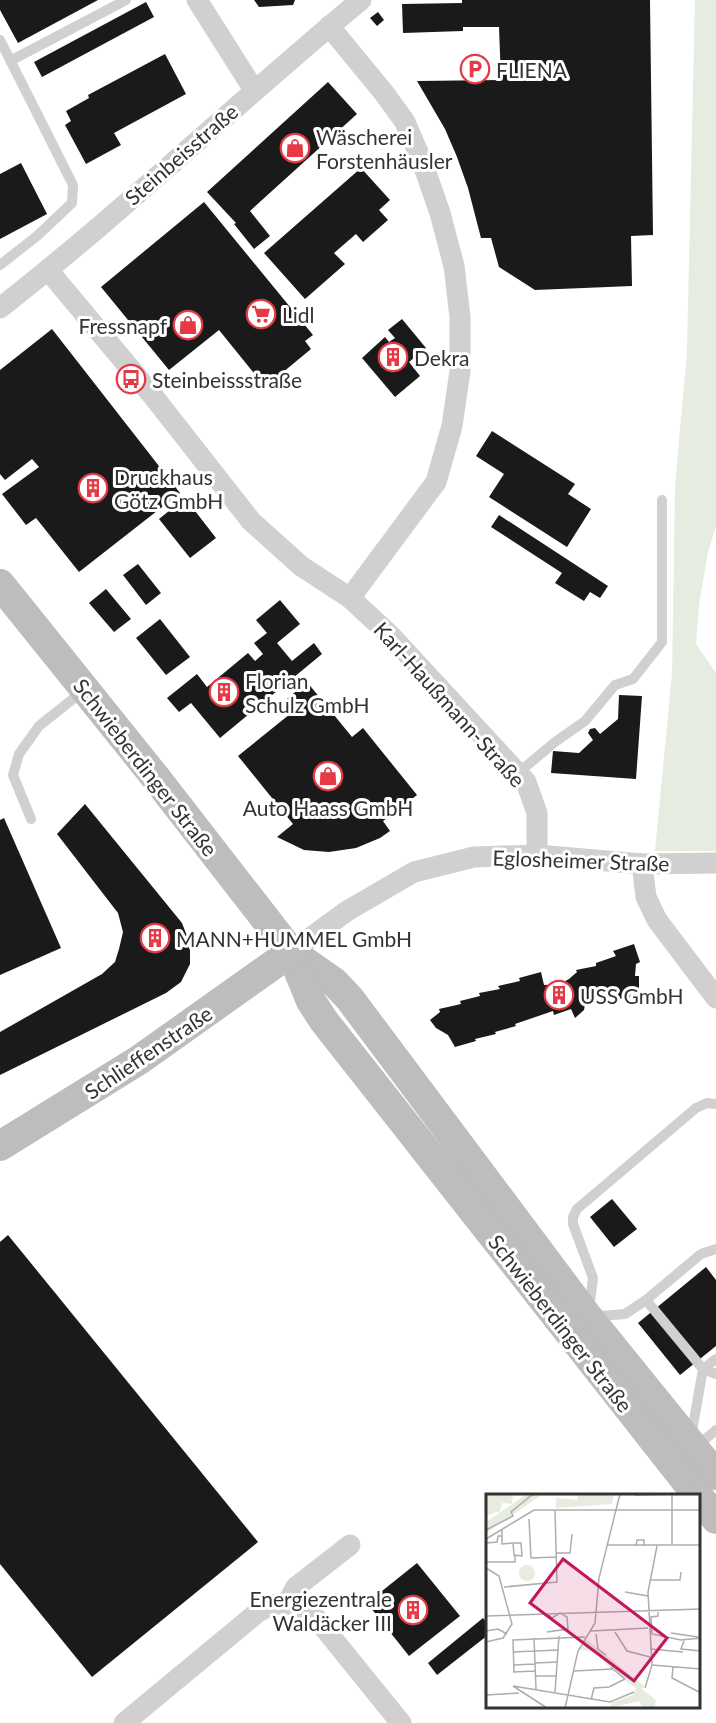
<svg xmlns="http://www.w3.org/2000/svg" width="716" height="1723" font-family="Lato,sans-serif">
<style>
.green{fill:#e6ecdf}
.building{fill:#1a1a1a}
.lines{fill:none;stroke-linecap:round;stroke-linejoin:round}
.lane{stroke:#d0d0d0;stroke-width:10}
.street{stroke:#d0d0d0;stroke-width:21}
.secondary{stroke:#bdbdbd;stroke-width:30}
.labels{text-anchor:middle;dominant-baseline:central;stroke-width:6;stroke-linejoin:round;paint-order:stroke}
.poi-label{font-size:21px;fill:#333;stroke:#fff;text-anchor:start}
.street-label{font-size:21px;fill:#333;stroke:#fff}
.inset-road{fill:none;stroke:#adadad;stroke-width:1.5}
.view{fill:#c2185b;fill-opacity:0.15;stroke:#c2185b;stroke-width:3}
.inset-edge{fill:none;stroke:#333;stroke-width:3}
</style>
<rect width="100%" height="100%" fill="#fff"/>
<path class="green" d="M695 0H716V526L708 552 699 604 696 644 716 673V851H655L672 674 675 486 687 351Z"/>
<g class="building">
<path d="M0 0H98L18 43 0 10Z"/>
<path d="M254 0H295L293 5 259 7Z"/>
<path d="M462 0H650L653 235 631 236 632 286 535 290 499 267 491 238H481L468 188 457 157 445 129 417 81 501 80 499 27H463V31L403 33 402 4 462 3Z"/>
<path d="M146 2 154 17 42 77 34 62Z"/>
<path d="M378 12 384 20 377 26 370 18Z"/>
<path d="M165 54 186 94 114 133 121 145 86 164 65 125 71 121 66 111 89 98 88 95Z"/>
<path d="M328 82 357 114 250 211 270 236 254 249 234 224 236 223 207 192Z"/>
<path d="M21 163 47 214 0 239V174Z"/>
<path d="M361 168 390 200 379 210 388 220 363 242 356 234 334 253 345 264 305 299 264 253Z"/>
<path d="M204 202 313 335 305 341 311 349 265 387 219 330 169 370 101 287Z"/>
<path d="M402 319 426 348 409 362 420 376 395 397 362 358 385 337 389 342 395 338 388 330Z"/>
<path d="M52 329 180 493 79 572 36 518 26 525 2 494 39 467 32 459 5 480 0 474V370Z"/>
<path d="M492 431 575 484 568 494 591 509 567 547 489 497 504 474 476 456Z"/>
<path d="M185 498 216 538 190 558 159 519Z"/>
<path d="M499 515 608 586 600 598 590 592 584 601 555 583 562 573 491 527Z"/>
<path d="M138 564 161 593 146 605 123 575Z"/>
<path d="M106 589 131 619 114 632 89 603Z"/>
<path d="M280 600 300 624 277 643 292 661 314 643 322 654 220 738 191 703 179 712 167 698 197 674 207 687 248 653 255 661 263 654 254 643 267 633 256 620Z"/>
<path d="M160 619 190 657 166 675 136 638Z"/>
<path d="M307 682 352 737 363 728 417 795 383 821 390 831 380 838 356 848 329 852 304 850 277 837 293 824 238 756 295 710 287 699Z"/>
<path d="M619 695 642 696 636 779 551 773 553 751 579 753 593 740 588 733 590 729 595 728 600 734 618 719Z"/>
<path d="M85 804 182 923 190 944V964L181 982 166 993 0 1075V1032L102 974 115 962 119 949 123 932 118 913 57 834Z"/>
<path d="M4 818 61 948 0 975V820Z"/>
<path d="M634 944 640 962 636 964 635 976H639V995L634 998 609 999 595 997 594 1001 586 1000 584 1010 575 1018 571 1009 554 1015 553 1011 515 1024 516 1026 495 1032 496 1034 475 1039 476 1041 455 1047 448 1035 436 1028 430 1020 440 1012 439 1009 461 1004 460 1001 480 996 479 993 500 989 498 986 520 981 519 978 541 972 544 985 560 984 569 979 577 972 576 970 596 966V963L616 956 613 951Z"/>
<path d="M612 1199 637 1229 614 1247 590 1217Z"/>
<path d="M8 1235 258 1542 92 1677 0 1564V1242Z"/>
<path d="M706 1267 716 1280V1346L680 1375 638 1323Z"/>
<path d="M417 1563 460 1616 409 1656 367 1603Z"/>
<path d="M483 1618 488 1624V1635L437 1675 428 1663Z"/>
</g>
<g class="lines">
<g class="lane">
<path d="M0 40 73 185 72 203 37 236 0 265"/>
<path d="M10 61 126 0"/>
<path d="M518 773 555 742 585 721 615 685 633 679 662 642V500"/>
<path d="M31 819 13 775 19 754 39 726 83 691"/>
<path d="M646 1300 701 1254 716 1249"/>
<path d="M716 1359 703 1369 716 1374"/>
<path d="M691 1437 703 1369 646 1300 625 1314 588 1317 593 1278 573 1224V1217L577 1209 696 1108 707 1103 716 1104"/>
<path d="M696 1447 716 1430"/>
</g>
<g class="street">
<path d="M197 0 254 90"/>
<path d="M329 26 384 93 405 122 423 164 440 213 454 266 460 317V371L452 426 436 482 350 598"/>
<path d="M48 270 153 396 251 521 301 566 350 598 390 635 526 782 537 813V855"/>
<path d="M0 308C124 211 239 101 361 0"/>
<path d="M642 864 646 897 657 920 716 998"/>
<path d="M291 952 347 911 414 872 474 857 537 855 642 864 716 863"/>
<path d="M287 1604 296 1587 350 1545"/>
<path d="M124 1723 258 1612C281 1598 295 1602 316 1618L401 1723"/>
</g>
<g class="secondary">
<path d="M0 584 156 778 291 952 334 982 350 999 588 1317 716 1475"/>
<path d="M291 952 311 1001 324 1021 697 1495"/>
<path d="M0 1146 139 1060 291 952"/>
<path d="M700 1498 716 1519"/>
</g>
</g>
<defs>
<g id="parking-ring" transform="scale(1.5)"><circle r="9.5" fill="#fff" stroke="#e63946" stroke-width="1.5"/><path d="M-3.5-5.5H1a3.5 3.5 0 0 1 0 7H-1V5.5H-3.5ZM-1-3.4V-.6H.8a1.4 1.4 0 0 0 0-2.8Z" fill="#e63946"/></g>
<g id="shop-ring" transform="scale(1.5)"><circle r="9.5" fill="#fff" stroke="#e63946" stroke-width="1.5"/><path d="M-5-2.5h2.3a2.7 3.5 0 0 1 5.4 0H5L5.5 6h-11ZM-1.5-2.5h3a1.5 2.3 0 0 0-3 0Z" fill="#e63946"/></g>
<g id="supermarket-ring" transform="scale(1.5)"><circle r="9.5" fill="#fff" stroke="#e63946" stroke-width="1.5"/><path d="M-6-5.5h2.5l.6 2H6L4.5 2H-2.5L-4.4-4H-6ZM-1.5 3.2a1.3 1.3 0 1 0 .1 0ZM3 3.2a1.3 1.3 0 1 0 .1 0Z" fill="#e63946"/></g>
<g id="building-ring" transform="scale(1.5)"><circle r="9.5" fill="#fff" stroke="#e63946" stroke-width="1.5"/><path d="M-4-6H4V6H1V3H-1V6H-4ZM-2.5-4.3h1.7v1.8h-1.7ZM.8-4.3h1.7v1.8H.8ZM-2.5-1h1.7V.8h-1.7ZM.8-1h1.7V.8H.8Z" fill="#e63946"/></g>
<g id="bus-ring" transform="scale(1.5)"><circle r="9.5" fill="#fff" stroke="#e63946" stroke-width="1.5"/><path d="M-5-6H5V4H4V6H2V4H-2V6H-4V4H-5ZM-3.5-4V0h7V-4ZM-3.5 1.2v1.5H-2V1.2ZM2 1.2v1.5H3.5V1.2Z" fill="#e63946"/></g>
</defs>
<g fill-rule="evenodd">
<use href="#parking-ring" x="475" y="69"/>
<use href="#shop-ring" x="295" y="148"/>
<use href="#supermarket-ring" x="261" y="314"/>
<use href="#shop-ring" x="188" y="325"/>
<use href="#building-ring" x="393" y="357"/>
<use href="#bus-ring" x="131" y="379"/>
<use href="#building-ring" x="93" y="488"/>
<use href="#building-ring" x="224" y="692"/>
<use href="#shop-ring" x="328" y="776"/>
<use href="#building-ring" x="155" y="938"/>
<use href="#building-ring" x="559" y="995"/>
<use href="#building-ring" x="413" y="1610"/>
</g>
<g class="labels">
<g class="poi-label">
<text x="496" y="69">FLIENA</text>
<text x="316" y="136">Wäscherei<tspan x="316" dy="24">Forstenhäusler</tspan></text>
<text x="282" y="314">Lidl</text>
<text x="167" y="325" text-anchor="end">Fressnapf</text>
<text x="414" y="357">Dekra</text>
<text x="152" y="379">Steinbeissstraße</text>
<text x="114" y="476">Druckhaus<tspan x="114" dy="24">Götz GmbH</tspan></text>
<text x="245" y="680">Florian<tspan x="245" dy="24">Schulz GmbH</tspan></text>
<text x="328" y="807" text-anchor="middle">Auto Haass GmbH</text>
<text x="176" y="938">MANN+HUMMEL GmbH</text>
<text x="580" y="995">USS GmbH</text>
<text x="392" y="1598" text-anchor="end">Energiezentrale<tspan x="392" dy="24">Waldäcker III</tspan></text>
</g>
<g class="street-label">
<text transform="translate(181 154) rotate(-41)">Steinbeisstraße</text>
<text transform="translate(450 704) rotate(48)">Karl-Haußmann-Straße</text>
<text transform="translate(146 767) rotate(52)">Schwieberdinger Straße</text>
<text transform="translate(581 860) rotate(2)">Eglosheimer Straße</text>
<text transform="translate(148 1052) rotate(-34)">Schlieffenstraße</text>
<text transform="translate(561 1323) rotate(52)">Schwieberdinger Straße</text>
</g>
</g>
<g transform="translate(486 1494)">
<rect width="214" height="214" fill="#fff"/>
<path d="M0 0H27L26 10 16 9 14 17 0 22ZM41 0H57L0 39V28ZM92 0H128L126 10 70 14V4L91 6ZM33 79a8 8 0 1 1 16 0a8 8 0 1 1-16 0ZM100 145 158 192 156 195 170 206 168 214H157L153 207 125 214V209L147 201 150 194 124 175 110 157 93 156Z" fill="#e6ecdf"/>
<path class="inset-road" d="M186 0V51M149 1 192 0M43 25 45 64 70 63M0 36 27 22 25 18 47 0M16 36V50L27 49 28 60V61L36 62 35 49H27M0 45 48 16H215M0 49 11 48 12 42H16M121 51H215M150 52 151 46H158V52M70 59H84L86 40M0 68H29V62M0 74 13 82 26 130 17 144 0 148M164 86H194L195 78M18 93 71 88 69 17M139 98 162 102M172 116V122L165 123 166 140 195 146 215 144M0 122 215 115M0 137 12 135 21 140M105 137 162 134M61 138 82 135 81 123 74 119 66 124 62 120M129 138 141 157 164 163M185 139 212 143M110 140 112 155 120 161M48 144 50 195M198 147 195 155 215 157M164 155 197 158M48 157 73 156M27 158 48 157M49 169 72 168M27 171 49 170M166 171 215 175M125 173 139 185M187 173 186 184 215 199M88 177 126 175M27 178 49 177M28 178 27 146 99 143M50 182H71M27 192 124 208 148 198M27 192 61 214M159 194 166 171 162 98 171 52M69 198 73 142M1 201 33 199M105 206 108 194 123 193 139 185M79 214 92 157 109 129 113 84 134 0"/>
<path class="view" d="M77 65 181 144 148 187 44 109Z"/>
<rect width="214" height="214" class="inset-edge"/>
</g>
</svg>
